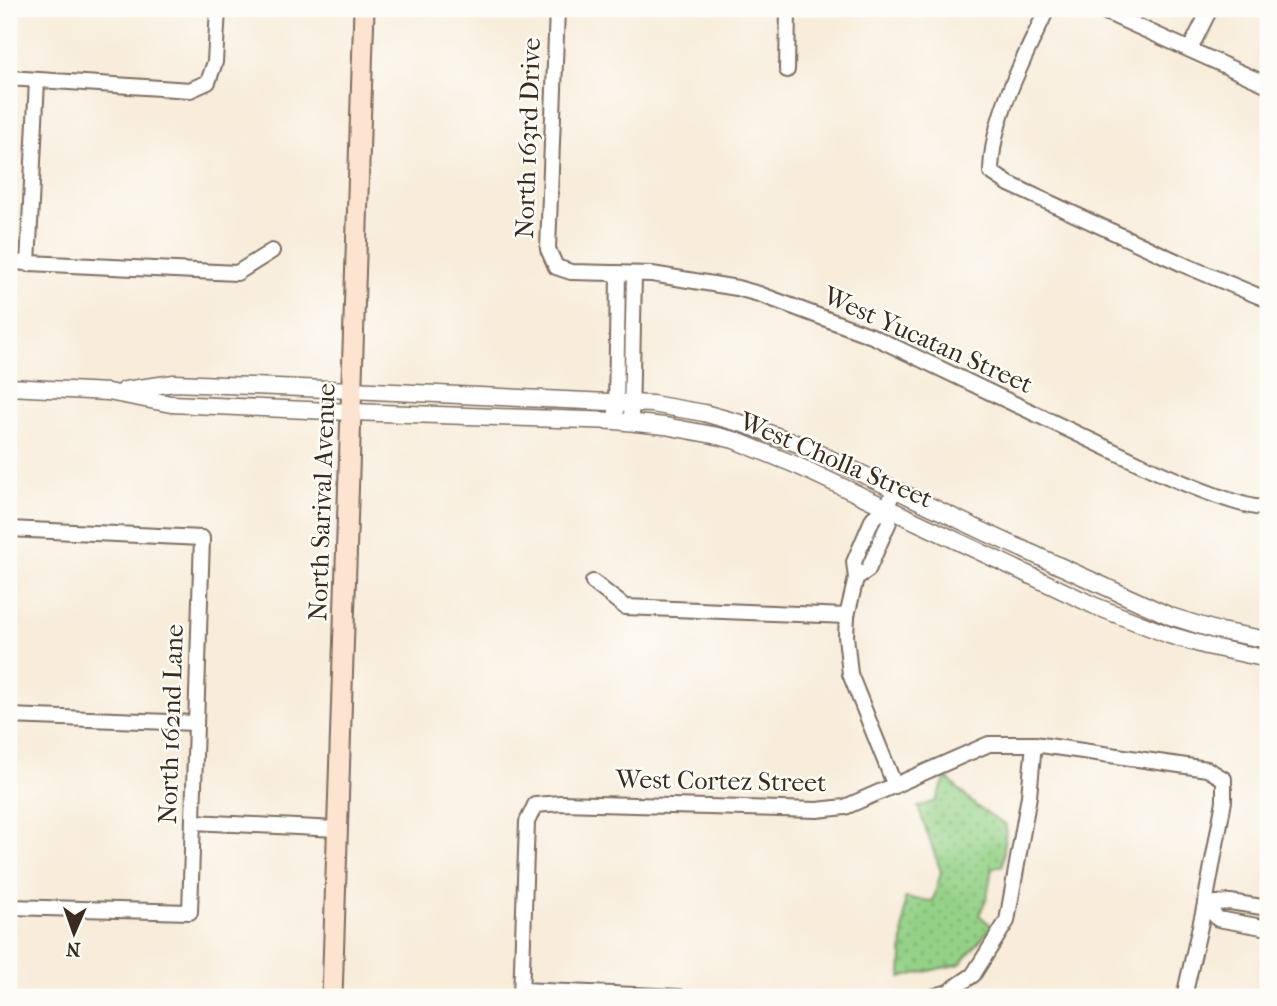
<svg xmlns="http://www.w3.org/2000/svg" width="1277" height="1006" font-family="'IM FELL French Canon',serif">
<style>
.park{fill:url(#park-dots);stroke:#687e52;stroke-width:2}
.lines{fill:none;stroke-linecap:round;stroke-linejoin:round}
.minor-casing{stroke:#7d6e60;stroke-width:18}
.tertiary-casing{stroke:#7d6e60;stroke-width:19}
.secondary-casing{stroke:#7d6e60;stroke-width:23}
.minor{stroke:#fff;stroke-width:14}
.tertiary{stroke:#fff;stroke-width:16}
.secondary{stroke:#fde4d1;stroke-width:19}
.labels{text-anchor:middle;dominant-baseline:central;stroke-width:5;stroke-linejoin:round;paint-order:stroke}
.street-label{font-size:26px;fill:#3b2a1e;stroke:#fdfcf7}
</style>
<defs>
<pattern id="park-dots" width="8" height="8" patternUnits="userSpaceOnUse" patternTransform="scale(1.75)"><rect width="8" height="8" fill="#94d187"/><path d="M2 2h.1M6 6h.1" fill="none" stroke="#7aaa6e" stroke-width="1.8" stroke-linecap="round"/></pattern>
</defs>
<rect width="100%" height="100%" fill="#fdfcf7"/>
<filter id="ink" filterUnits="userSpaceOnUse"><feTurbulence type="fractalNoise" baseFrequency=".0143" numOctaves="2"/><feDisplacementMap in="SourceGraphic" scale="14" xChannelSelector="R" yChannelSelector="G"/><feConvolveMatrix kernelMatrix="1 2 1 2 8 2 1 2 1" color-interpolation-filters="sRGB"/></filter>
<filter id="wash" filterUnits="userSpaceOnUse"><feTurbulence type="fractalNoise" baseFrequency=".00686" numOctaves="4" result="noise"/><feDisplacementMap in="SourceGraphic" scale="28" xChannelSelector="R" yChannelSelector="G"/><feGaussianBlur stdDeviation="1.57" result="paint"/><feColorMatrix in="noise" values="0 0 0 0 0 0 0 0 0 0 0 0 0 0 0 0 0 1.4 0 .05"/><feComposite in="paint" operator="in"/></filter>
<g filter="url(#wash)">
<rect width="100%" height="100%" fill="#f8ecda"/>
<path class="park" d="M946 777 976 806 1006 825 1003 865 992 868 987 897 979 915 992 926 960 964 901 977 905 898 933 901 941 872 918 807 936 801Z"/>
</g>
<g filter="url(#ink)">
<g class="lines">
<g class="minor-casing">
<g id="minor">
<path d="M557 9 548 249 556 267 571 272 652 274 737 288 759 294 872 336 1151 469C1176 480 1245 510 1268 508"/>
<path d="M1047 9C1024 60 992 115 991 172L1009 184 1189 267 1268 300"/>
<path d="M1099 9 1268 85"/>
<path d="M1190 49 1210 9"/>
<path d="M787 70 788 9"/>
<path d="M9 78 190 90 208 82 215 62 218 9"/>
<path d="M9 262 237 273 272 251"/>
<path d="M28 264 37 80"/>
<path d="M616 412 618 273"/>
<path d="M631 422 634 274"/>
<path d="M895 490 886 507 873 518 854 562 856 578 847 616 846 636 850 674 895 786"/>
<path d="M9 529 202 538 190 912 9 907"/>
<path d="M856 578 868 570 889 522 886 507"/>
<path d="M593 582 625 607 847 616"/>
<path d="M9 716 196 723"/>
<path d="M193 822 337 829"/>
<path d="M1205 904 1218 919 1268 928"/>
<path d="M1205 904 1230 902 1268 908"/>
<path d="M522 990 680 997"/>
<path d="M521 997 527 822 535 805 561 803 817 810 845 807 989 744H1034L1207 769 1224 779V801L1205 904 1184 997"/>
<path d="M932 997 948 992 973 975 1007 921 1029 796 1034 744"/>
</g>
</g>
<g class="tertiary-casing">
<g id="tertiary">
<path d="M9 387 108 392 171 404 351 412 616 421 665 426 713 435 734 440 796 465 1095 606 1169 635 1207 646 1268 659"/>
<path d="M125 390 174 383 351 390 652 404 704 413 747 425 801 445 987 533 1170 616 1215 630 1268 640"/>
</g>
</g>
<g class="secondary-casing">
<path id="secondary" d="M332 997 364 9"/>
</g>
<use href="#minor" class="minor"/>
<use href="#tertiary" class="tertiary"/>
<use href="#secondary" class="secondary"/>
</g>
</g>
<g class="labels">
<g class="street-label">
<text transform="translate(528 138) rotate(-88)">North 163rd Drive</text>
<text transform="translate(928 340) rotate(24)">West Yucatan Street</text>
<text transform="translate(836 460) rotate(23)">West Cholla Street</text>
<text transform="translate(322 502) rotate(-88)">North Sarival Avenue</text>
<text transform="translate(171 724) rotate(-88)">North 162nd Lane</text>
<text transform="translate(721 781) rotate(1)">West Cortez Street</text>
</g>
</g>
<rect width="1277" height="1006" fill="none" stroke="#fdfcf7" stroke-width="35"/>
<g transform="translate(74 933) rotate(182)" stroke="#fdfcf7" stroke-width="5" paint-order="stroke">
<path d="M0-5L12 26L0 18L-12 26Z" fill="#3b2a1e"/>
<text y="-10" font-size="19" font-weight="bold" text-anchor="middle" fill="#3b2a1e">N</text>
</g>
</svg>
